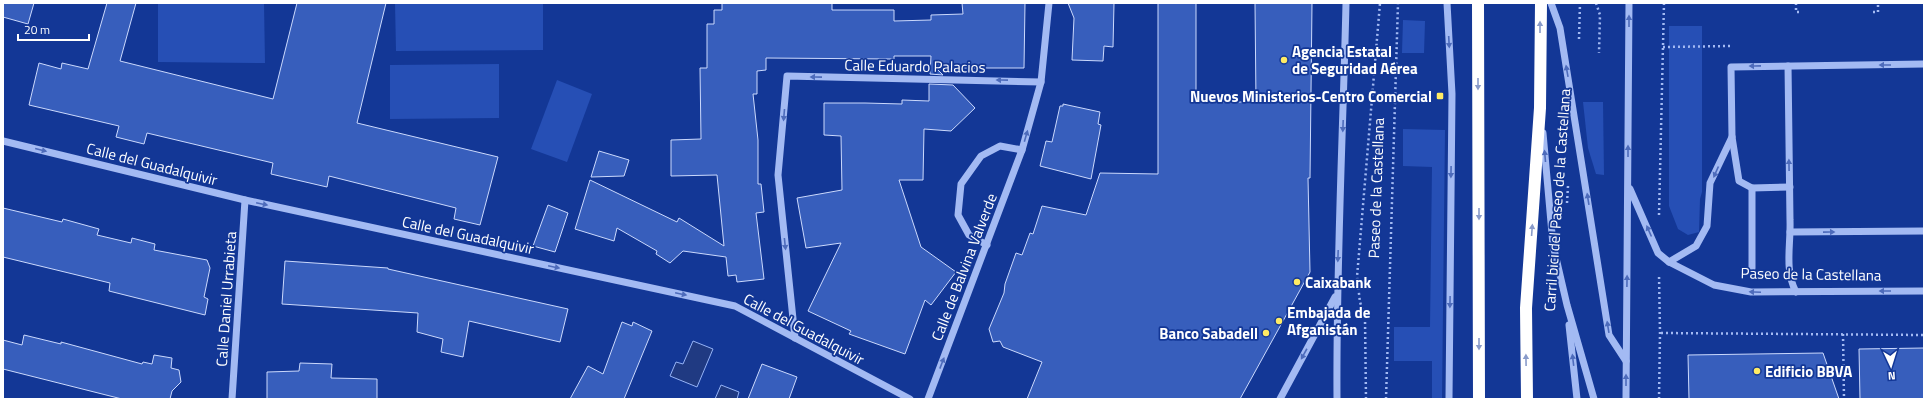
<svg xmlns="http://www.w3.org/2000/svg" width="1927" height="402" font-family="'Titillium Web',sans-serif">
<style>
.green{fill:#264fb5}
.water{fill:#203a82;stroke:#95b3f6}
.building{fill:#375ebc;stroke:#cbd9fd}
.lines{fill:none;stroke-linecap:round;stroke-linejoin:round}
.path{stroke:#a3baf3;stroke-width:2.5;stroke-dasharray:2 3;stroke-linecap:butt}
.minor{stroke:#a3baf3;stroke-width:7}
.highway{stroke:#fff;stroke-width:12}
.oneway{fill:#4d6bbb}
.oneway2{fill:#899bca}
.poi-dot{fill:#ffeb64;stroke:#133796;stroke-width:1.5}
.labels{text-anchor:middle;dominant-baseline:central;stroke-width:3.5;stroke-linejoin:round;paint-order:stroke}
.poi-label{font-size:15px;font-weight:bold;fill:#fff;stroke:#133796;text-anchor:start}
.street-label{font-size:15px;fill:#fff;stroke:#133796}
</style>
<rect width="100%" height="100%" fill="#133796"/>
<g class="green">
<path d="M158 3H264L265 63 158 62Z"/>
<path d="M395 3H543V50L396 51Z"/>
<path d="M1403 20 1425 21 1424 53H1402Z"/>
<path d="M1669 26H1702V192L1700 199 1699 232 1688 235 1678 229 1669 206Z"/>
<path d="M499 64V118L390 119V65Z"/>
<path d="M557 80 592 94 567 162 531 149Z"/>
<path d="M1583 102H1603L1604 175 1596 174 1588 148Z"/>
<path d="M1403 129 1445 130 1442 399H1432V361H1394V327H1430L1432 167 1403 166Z"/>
</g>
<g class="water">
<path d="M693 341 713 349 697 387 670 376 676 362 683 364Z"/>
<path d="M721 385 739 392 737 399H715Z"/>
</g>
<g class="building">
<path d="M3 3H34L28 24 3 17Z"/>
<path d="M107 3H136L120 61 273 99 297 3H386L357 123 498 157 480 225 454 219 456 208 329 176 327 187 271 174 273 163 147 133 144 144 116 137 119 126 29 105 39 63 61 69 62 63 88 69Z"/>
<path d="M722 3H832V10H894V21L931 20V15L963 14 962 3H1025L1024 68H936L943 75 930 74 931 56H894V59L766 58V70L757 71V94H753L758 140V184H761L764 212 756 213 764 279 737 282 736 275 728 276 726 257 683 251 670 263 656 254 657 251 617 228 614 241 575 229 590 180 677 222 679 218 724 246 717 175 671 176V140L701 139 700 68H707V24H714V10H722Z"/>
<path d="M1068 3H1114L1113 47 1104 46 1103 61 1072 60 1074 18Z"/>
<path d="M1158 3H1196V102H1256L1255 3H1312L1310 178H1308L1310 272 1240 399H1027L1042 362 1003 347 1000 341 993 342 989 329 1004 293 1005 284 1016 253 1022 255 1030 233 1033 234 1042 206 1086 215 1100 173 1158 174Z"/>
<path d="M929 84 953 85 975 108 951 131 924 129 923 180H899L921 247 956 272 931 305 925 300 905 354 849 334 851 331 808 311 841 243 806 248 797 198 842 190 841 136 824 135V103H865L902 104V100L929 101Z"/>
<path d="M1063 104 1100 112 1098 124 1101 125 1091 179 1040 166 1046 141 1052 142 1060 106H1063Z"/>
<path d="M599 151 629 160 624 176 591 177Z"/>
<path d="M548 205 568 213 555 252 533 246Z"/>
<path d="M3 208 62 222 63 219 99 229 97 235 131 243 132 238 155 244 154 250 207 260 210 268 204 297 208 299 205 315 109 291 110 283 3 257Z"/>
<path d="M285 261 388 268V269L568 309 560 342 469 321 463 357 441 352 443 339 417 332 418 313 282 304Z"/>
<path d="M622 322 632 326 633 322 652 331 624 399H570L588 366 603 374Z"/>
<path d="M24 335 61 344V342L142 364 143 362 152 364 154 355 172 358 171 368 179 370 181 382 172 391 170 399H122L3 369V340L22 345Z"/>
<path d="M1924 348V399H1860L1859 349Z"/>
<path d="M1823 353 1839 399H1689L1688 355Z"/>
<path d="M300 363 332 364 331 378 377 379V399H267V372L299 371Z"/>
<path d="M762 364 797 377 789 399H748Z"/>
</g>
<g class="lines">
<g class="path">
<path d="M1596 3 1600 15 1599 53"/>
<path d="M1796 3V12H1802"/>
<path d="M1873 12H1878V3"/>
<path d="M1579 39 1580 3"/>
<path d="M1663 47 1731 46"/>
<path d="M1567 203 1568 186"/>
<path d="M1659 215 1664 3"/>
<path d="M1661 333 1924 335"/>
<path d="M1843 334 1844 399"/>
<path d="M1366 399 1365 318 1360 302 1357 277 1380 3"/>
<path d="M1386 399 1398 3"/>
<path d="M1659 399 1660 333 1659 274"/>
</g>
<g class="minor">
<path d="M1447 3 1452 94 1449 399"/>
<path d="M1551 3 1560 28 1609 335 1626 361"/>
<path d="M1788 66C1789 117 1789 168 1790 220 1791 245 1784 269 1796 292"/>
<path d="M1543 133 1553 245 1567 305 1594 399"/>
<path d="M3 141 245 200 735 306 910 399"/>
<path d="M1790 187 1752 188 1739 181 1732 137 1731 67 1924 64"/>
<path d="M1630 189 1658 253 1669 262 1714 285 1751 292 1924 291"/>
<path d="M1790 232 1924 231"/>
<path d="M987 245 969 235 958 215 961 184 981 156 1000 146 1022 150"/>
<path d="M1669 262 1696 246 1707 226 1710 183 1732 137"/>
<path d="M1752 268V188"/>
<path d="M1569 325 1577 399"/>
<path d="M795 338 778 175 787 76 1041 82"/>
<path d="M232 399 245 200"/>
<path d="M928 399 1022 150 1041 82 1049 3"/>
<path d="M1280 399 1335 297"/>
<path d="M1337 399C1336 267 1343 135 1346 3"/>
<path d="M1626 399 1629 3"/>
</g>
<g class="highway">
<path d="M1478 3 1479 399"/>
<path d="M1527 399 1526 308 1540 108 1541 3"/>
</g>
</g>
<defs><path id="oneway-solid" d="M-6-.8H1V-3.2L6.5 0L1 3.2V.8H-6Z"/></defs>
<g class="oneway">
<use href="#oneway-solid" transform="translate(1629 21) rotate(-90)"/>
<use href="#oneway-solid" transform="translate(1449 42) rotate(87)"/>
<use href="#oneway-solid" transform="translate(1885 65) rotate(180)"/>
<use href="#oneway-solid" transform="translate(1755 66) rotate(179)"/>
<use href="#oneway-solid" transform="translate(1567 71) rotate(-100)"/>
<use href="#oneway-solid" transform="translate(816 77) rotate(-179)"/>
<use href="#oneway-solid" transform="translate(1002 80) rotate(-179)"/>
<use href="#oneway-solid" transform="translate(784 115) rotate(95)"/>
<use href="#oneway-solid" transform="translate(1343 126) rotate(92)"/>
<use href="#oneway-solid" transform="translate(1026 136) rotate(-74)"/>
<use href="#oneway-solid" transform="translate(41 150) rotate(14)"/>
<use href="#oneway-solid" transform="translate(1628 151) rotate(-90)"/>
<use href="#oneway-solid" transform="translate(1545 156) rotate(-95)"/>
<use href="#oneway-solid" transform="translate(1789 165) rotate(-91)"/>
<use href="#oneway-solid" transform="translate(1451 172) rotate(91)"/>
<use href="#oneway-solid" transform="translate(1716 172) rotate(114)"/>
<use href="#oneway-solid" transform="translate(1588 199) rotate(-99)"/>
<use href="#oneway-solid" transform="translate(262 204) rotate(12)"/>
<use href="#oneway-solid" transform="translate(1649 231) rotate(-114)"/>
<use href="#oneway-solid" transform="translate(1829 232) rotate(-1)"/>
<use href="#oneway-solid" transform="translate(785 244) rotate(84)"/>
<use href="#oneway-solid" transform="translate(1338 256) rotate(92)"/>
<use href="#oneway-solid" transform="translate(554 267) rotate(12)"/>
<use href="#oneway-solid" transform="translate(1627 281) rotate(-89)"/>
<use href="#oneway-solid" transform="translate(1885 291) rotate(180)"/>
<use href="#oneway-solid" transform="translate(1755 292) rotate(-178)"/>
<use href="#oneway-solid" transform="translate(681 294) rotate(12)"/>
<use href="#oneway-solid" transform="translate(1450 302) rotate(91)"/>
<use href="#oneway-solid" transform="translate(1608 327) rotate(-99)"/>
<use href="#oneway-solid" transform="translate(1304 354) rotate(119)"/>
<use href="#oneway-solid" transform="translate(1573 360) rotate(-97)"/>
<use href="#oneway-solid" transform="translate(942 363) rotate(-69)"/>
<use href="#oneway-solid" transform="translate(1626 380) rotate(-90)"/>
</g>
<g class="oneway2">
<use href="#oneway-solid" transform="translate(1540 27) rotate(-90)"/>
<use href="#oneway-solid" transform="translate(1478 84) rotate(90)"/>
<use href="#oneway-solid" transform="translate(1479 214) rotate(90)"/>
<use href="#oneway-solid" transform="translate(1532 230) rotate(-86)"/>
<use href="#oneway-solid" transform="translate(1479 344) rotate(90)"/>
<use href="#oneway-solid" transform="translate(1526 360) rotate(-91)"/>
</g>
<g class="poi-dot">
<circle cx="1284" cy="60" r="4"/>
<rect x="1436" y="92" width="8" height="8" rx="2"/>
<circle cx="1297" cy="282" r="4"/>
<circle cx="1279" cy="321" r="4"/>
<circle cx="1266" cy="333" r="4"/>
<circle cx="1757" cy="371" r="4"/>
</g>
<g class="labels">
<g class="poi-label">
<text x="1292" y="51">Agencia Estatal<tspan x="1292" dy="17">de Seguridad Aérea</tspan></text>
<text x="1432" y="96" text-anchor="end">Nuevos Ministerios-Centro Comercial</text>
<text x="1305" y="282">Caixabank</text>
<text x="1287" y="312">Embajada de<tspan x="1287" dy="17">Afganistán</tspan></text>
<text x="1258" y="333" text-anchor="end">Banco Sabadell</text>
<text x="1765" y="371">Edificio BBVA</text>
</g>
<g class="street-label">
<text transform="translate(915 66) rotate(1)">Calle Eduardo Palacios</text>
<text transform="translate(152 164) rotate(14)">Calle del Guadalquivir</text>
<text transform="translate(1376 188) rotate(-88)">Paseo de la Castellana</text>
<text transform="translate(1557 200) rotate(-86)">Carril bici del Paseo de la Castellana</text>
<text transform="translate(468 235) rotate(12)">Calle del Guadalquivir</text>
<text transform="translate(964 267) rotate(-69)">Calle de Balvina Valverde</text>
<text transform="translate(1811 274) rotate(1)">Paseo de la Castellana</text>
<text transform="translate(226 299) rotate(-86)">Calle Daniel Urrabieta</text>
<text transform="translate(804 329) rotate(28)">Calle del Guadalquivir</text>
</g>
</g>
<rect width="1927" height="402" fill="none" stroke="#ffffff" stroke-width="8"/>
<g transform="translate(1891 366) rotate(176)" stroke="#133796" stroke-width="3" paint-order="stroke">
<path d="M0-3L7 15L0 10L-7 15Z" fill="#ffffff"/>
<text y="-6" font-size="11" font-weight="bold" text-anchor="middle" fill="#ffffff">N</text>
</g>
<path d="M18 34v6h71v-6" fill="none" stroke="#ffffff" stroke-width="2"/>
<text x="24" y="34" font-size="12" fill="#ffffff" stroke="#133796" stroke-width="3" paint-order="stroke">20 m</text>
</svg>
